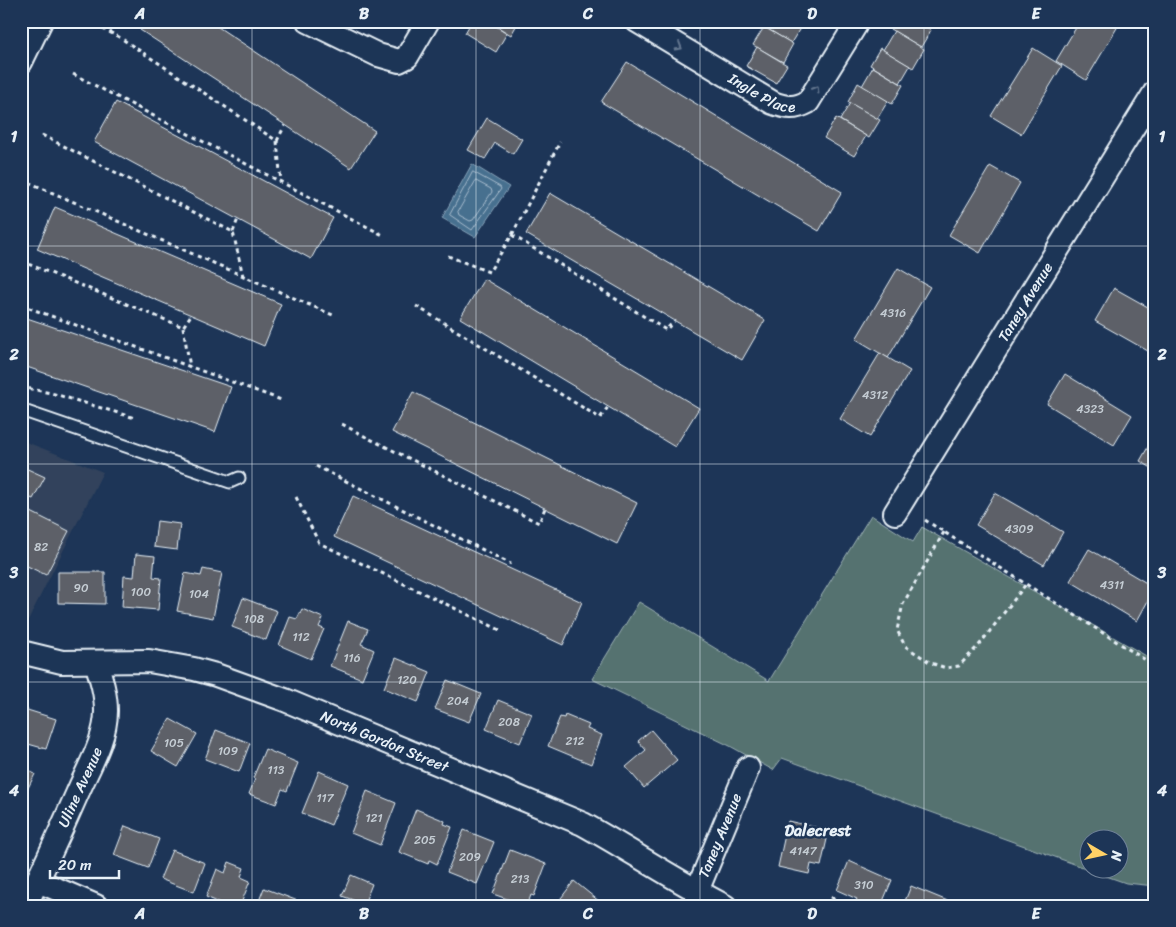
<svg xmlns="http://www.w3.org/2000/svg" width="1176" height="927" font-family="Sriracha,sans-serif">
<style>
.built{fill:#30425c}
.green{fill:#547270;stroke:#9eb2b4}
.water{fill:#476f8f;stroke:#87a3b9}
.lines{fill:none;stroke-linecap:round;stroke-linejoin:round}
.shore{stroke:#a8bdce;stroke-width:1}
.building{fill:#5d6167;stroke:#e8f1f8}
.service-casing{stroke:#e8f1f8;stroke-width:15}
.minor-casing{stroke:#e8f1f8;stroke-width:26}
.path{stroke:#e8f1f8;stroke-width:3;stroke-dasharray:4 4;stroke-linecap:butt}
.service{stroke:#1d3557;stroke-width:11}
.minor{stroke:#1d3557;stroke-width:22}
.oneway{stroke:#64778f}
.grid{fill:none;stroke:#e8f1f8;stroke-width:1;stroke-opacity:0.55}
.labels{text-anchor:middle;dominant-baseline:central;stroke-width:5;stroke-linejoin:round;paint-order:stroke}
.number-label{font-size:12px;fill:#c5cdd4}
.street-label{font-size:15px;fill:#e8f1f8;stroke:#1d3557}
.neighbourhood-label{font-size:16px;font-weight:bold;fill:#e8f1f8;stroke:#1d3557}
.neatline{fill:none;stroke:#e8f1f8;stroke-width:2}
.grid-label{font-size:16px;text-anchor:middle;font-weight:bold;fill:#e8f1f8}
</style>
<rect width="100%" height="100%" fill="#1d3557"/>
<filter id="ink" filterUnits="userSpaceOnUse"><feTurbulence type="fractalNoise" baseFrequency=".02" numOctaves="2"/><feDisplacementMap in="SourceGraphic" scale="10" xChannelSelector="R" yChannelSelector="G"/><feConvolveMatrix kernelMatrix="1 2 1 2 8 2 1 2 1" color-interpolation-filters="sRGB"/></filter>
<g filter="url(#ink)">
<path class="built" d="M21 440 103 472 21 634Z"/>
<path class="green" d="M871 515 913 542 922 527 1155 661V886L1126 883 1089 870H1118V840H1088V869L782 758 773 770 730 746 592 679 639 602 769 681Z"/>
<path class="water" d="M472 164 509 187 475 237 442 218Z"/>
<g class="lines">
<g class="shore">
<path d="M473 172 500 187 501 189 472 230 450 215Z"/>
<path d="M476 181 491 189 492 192 473 220 470 221 459 215 458 212Z"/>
</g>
</g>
<g class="building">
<path d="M146 21H209L375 131 351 168 140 30Z"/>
<path d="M472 21H488L507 33 496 52 465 33Z"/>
<path d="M488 21H519L511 35Z"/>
<path d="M670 21H691L685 30Z"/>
<path d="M763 21H796L802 25 791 43 761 25Z"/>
<path d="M894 21H917L931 30 921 47 890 29Z"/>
<path d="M1080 21H1121L1086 80 1056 61Z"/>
<path d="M764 27 793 44 783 62 753 45Z"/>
<path d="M894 31 924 49 913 68 883 50Z"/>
<path d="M757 47 787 65 776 83 746 66Z"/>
<path d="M880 48 910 66 900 83 870 65Z"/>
<path d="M1033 48 1062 66 1021 134 991 116Z"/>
<path d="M627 62 842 192 819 231 601 102Z"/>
<path d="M873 67 903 85 892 104 862 86Z"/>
<path d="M858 83 888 101 877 119 848 102Z"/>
<path d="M116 102 333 218 311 259 94 142Z"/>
<path d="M850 103 880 120 869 138 840 120Z"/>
<path d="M487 118 522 139 513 154 495 143 485 159 468 150Z"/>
<path d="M836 118 866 136 854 156 824 138Z"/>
<path d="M990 166 1020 183 980 253 949 235Z"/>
<path d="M550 193 765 320 742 360 526 234Z"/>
<path d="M55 207 281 304 264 346 37 249Z"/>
<path d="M898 268 930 287 888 358 856 339Z"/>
<path d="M484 279 699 408 675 447 460 318Z"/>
<path d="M1114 288 1155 311V355L1095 321Z"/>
<path d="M21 316 231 387 215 432 21 365Z"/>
<path d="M880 353 910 371 870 437 840 419Z"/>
<path d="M1065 374 1132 415 1114 445 1047 404Z"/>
<path d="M413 392 637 503 617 544 392 432Z"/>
<path d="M1155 435V470L1140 461Z"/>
<path d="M21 466 45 477 33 499 21 494Z"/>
<path d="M995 493 1063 532 1044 565 976 525Z"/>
<path d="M353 496 582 602 563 645 334 537Z"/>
<path d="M27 510 69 531 46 575 21 563V520Z"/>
<path d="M157 521 180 524 177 550 154 547Z"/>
<path d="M1089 549 1155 588 1137 621 1070 581Z"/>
<path d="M136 554 155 556 153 577 161 578 158 610 122 607 124 576 134 577Z"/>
<path d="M203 569 222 573 213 618 177 611 185 573 201 576Z"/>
<path d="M58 572H105V604L58 603Z"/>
<path d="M243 598 277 611 266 640 232 627Z"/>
<path d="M302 609 323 618 319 627 324 629 311 659 279 645 290 617 297 619Z"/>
<path d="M348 621 368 629 361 644 374 650 362 679 330 666Z"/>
<path d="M396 658 430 672 418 702 384 688Z"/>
<path d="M447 680 481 694 469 722 435 709Z"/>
<path d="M498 700 532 714 520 743 486 729Z"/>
<path d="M21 708 56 719 46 749 21 742Z"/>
<path d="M565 715 589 725 587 729 602 735 591 764 548 746 560 717 564 718Z"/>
<path d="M170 719 197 734 178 767 151 751Z"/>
<path d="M216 730 250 743 239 772 205 759Z"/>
<path d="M651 730 677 760 644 788 626 767 646 750 638 741Z"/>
<path d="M265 749 298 763 287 791 282 789 276 804 249 794 255 779 253 778Z"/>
<path d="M21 767 35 774 21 802Z"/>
<path d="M319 771 348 784 331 825 302 813Z"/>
<path d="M367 791 396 803 380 845 351 833Z"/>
<path d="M416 809 445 821 444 824 452 827 437 864 429 860 428 864 399 852Z"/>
<path d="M788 821 819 828 816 837 827 839 821 866 811 864 809 874 778 867Z"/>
<path d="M125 826 159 839 148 868 114 855Z"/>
<path d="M464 830 494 842 477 884 447 872Z"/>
<path d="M172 850 205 863 194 892 160 879Z"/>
<path d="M510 850 546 864 534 896 531 895 527 906 493 894Z"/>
<path d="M849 861 892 880 881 906H874L868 903 866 906 856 901 857 899 837 890Z"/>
<path d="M229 862 244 868 241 877 250 881 240 906H227L206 897 217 869 225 873Z"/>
<path d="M351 875 372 884 364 904 342 896Z"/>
<path d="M574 881 605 906H555Z"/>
<path d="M911 886 955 904 954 906H903Z"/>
<path d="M264 888 298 901 297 906H257Z"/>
</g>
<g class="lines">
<g class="service-casing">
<path id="service" d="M21 410 230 482 239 478"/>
</g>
<g class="minor-casing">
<g id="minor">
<path d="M308 21 378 55 399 61 407 57 428 21"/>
<path id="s1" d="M637 21 773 103C787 108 795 109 808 102L855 26 856 21"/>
<path d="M21 62 41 21"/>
<path id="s2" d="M895 513 1155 92"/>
<path id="s3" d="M21 652 62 662 149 661 194 669 216 675 285 700 583 824C630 850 676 881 725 906"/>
<path d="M38 881 96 906"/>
<path id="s4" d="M696 905 697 891 748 768"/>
<path id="s5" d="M25 906C44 869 60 832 77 794 88 768 106 740 106 711 106 694 101 678 96 662"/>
</g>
</g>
<g class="path">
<path d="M95 25 119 37 277 141 281 182"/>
<path d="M73 74 383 235"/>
<path d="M42 135 233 232 243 276"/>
<path d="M277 141 285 125"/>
<path d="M21 179 335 316"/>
<path d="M233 232 238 219"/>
<path d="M512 235 666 330 674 321"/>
<path d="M448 256 489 272 512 235 560 142"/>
<path d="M21 261 183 327 191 315"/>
<path d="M21 305 284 401"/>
<path d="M416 306 600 418 608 407"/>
<path d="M183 327 190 367"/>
<path d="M21 387 51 393 135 418"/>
<path d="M342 424 366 437 539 523 545 508"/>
<path d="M316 466 511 564"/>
<path d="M296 497 319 543 500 630"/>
<path d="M925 520 1155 666"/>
<path d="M944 532 903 604 897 630 905 646 931 663 946 668 959 666 980 644 1026 584"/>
<path d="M831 897 847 906"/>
</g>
<use href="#service" class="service"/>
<use href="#minor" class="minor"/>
</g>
<defs><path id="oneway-chevron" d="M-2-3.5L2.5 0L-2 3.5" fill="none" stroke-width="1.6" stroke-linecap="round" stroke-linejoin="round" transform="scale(1.25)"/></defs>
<g class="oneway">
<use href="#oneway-chevron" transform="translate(679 47) rotate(31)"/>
<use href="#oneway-chevron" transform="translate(816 89) rotate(-58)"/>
</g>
</g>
<path class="grid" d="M252 21V906M476 21V906M700 21V906M924 21V906M21 246H1155M21 464H1155M21 682H1155"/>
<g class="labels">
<g class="number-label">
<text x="893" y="313">4316</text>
<text x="875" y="395">4312</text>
<text x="1090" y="409">4323</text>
<text x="1019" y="529">4309</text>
<text x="41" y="547">82</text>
<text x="1112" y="585">4311</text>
<text x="81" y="588">90</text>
<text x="141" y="592">100</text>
<text x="199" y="594">104</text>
<text x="254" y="619">108</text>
<text x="301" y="637">112</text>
<text x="352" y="658">116</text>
<text x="407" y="680">120</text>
<text x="458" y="701">204</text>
<text x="509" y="722">208</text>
<text x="575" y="741">212</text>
<text x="174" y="743">105</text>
<text x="228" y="751">109</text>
<text x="276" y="770">113</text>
<text x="325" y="798">117</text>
<text x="374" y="818">121</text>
<text x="425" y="840">205</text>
<text x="803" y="851">4147</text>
<text x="470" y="857">209</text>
<text x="520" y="879">213</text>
<text x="864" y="885">310</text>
</g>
<g class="street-label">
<text stroke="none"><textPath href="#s1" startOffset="145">Ingle Place</textPath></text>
<text stroke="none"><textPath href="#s2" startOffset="248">Taney Avenue</textPath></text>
<text stroke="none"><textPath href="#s3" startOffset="379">North Gordon Street</textPath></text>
<text stroke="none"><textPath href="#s5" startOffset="131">Uline Avenue</textPath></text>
<text stroke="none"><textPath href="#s4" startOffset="74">Taney Avenue</textPath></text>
</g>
<g class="neighbourhood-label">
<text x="818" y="830">Dalecrest</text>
</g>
</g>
<rect width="1176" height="927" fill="none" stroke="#1d3557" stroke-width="55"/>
<g transform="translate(1104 854) rotate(99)"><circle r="24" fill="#1d3557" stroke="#6e8097"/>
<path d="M0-4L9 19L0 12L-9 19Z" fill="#ffd166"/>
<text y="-8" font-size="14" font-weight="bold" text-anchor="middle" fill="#e8f1f8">N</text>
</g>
<path d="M50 870v8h69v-8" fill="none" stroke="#e8f1f8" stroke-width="2.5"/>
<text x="58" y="870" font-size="15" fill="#e8f1f8" stroke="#1d3557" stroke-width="4" paint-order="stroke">20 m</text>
<rect x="28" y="28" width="1120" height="872" class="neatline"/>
<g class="grid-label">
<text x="140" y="19">A</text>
<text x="364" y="19">B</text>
<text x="588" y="19">C</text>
<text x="812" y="19">D</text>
<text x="1036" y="19">E</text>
<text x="14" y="142">1</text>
<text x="1162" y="142">1</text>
<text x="14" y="360">2</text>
<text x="1162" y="360">2</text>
<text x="14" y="578">3</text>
<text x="1162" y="578">3</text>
<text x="14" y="796">4</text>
<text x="1162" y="796">4</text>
<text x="140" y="919">A</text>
<text x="364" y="919">B</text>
<text x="588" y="919">C</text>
<text x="812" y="919">D</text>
<text x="1036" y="919">E</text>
</g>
</svg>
